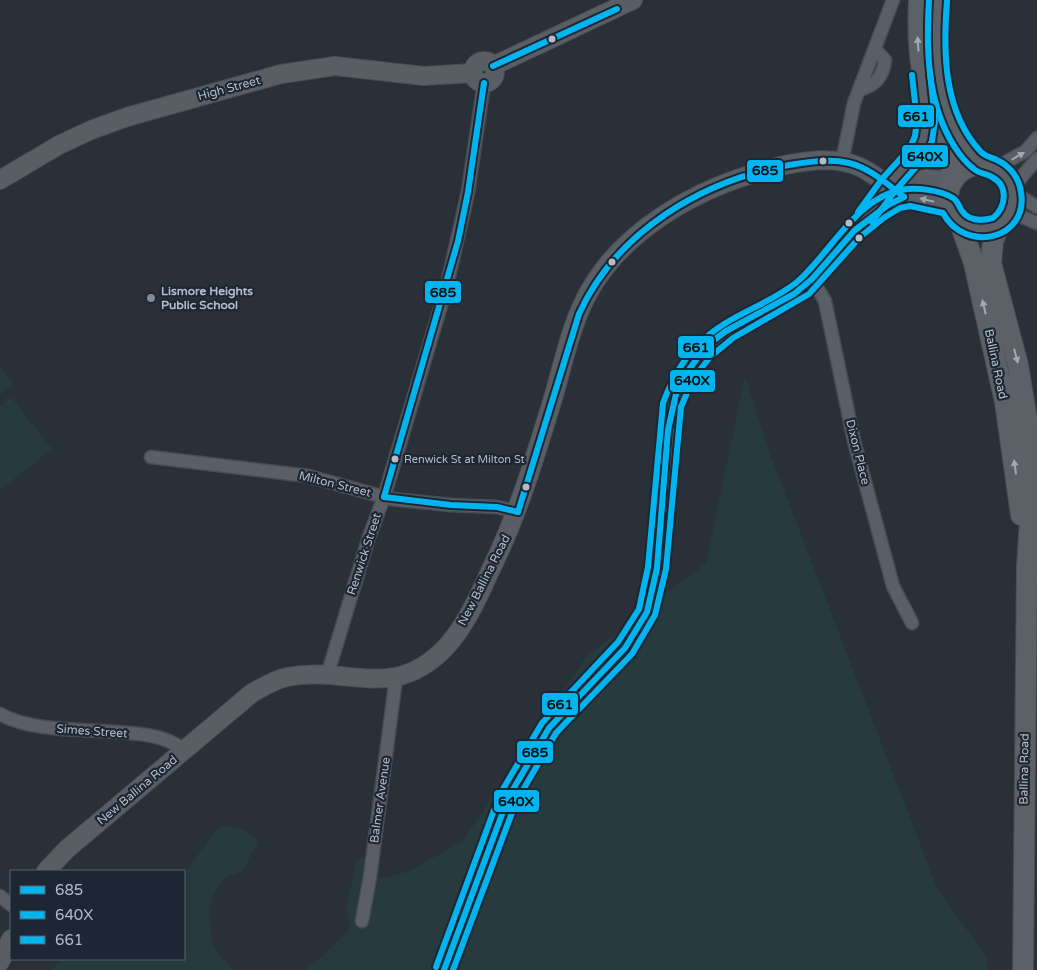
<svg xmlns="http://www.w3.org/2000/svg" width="1037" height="970" font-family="'Varela Round',sans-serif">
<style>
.green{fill:#273a3e}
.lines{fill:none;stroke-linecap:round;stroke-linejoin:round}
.street-casing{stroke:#484c53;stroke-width:15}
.secondary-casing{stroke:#484c53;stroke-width:20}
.primary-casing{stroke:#484c55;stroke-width:22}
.street{stroke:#5a5e66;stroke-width:12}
.secondary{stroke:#595d64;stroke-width:18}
.primary{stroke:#5c6168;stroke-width:20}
.bus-1-casing{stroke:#1d2633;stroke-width:10}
.bus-2-casing{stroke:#1d2633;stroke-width:10}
.bus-3-casing{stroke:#1d2633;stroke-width:10}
.bus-1{stroke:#00b5ef;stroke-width:6}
.bus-2{stroke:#00b5ef;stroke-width:6}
.bus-3{stroke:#00b5ef;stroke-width:6}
.oneway{fill:#a2aab6}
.oneway2{fill:#a2a9b5}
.oneway3{fill:#9da4b0}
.bus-dot{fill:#b4bcc9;stroke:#1d2633;stroke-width:2}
.poi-dot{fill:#848b96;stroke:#1d2633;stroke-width:2}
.labels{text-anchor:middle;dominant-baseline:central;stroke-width:4.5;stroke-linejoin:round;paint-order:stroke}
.bus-label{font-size:11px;fill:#b4bcc9;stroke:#1d2633;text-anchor:start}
.street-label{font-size:12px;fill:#b4bcc9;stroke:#1d2633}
.poi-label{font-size:12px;font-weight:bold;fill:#b4bcc9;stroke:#1d2633;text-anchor:start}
.line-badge{stroke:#1d2633;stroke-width:2}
.pale-badge-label{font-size:14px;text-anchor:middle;font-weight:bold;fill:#111}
</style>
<rect width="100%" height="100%" fill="#2a3038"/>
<g class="green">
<path d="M0 366 14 384 0 395Z"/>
<path d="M745 376 770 454 937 888 987 958V970H305L320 959 350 929 346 908 357 860 363 857 374 866 378 876 385 878 409 871 463 841 586 657 706 563Z"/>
<path d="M11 397 52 449 0 490V406Z"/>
<path d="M222 826C237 826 249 829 258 842L243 870 222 880 214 893 209 910 213 946 232 970H52L63 959H184V873C198 858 206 839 222 826Z"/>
</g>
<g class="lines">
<g class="street-casing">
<g id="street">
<path d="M859 90C875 85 883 78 885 60L875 49"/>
<path d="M842 162 854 103 893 0"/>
<path d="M995 168 1026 151 1037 138"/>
<path d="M1012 188 1037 159"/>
<path d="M1013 192 1037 207"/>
<path d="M1010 212 1037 223"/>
<path d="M812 279 825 301 854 441 893 586 912 623"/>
<path d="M151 457 308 476 391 499 451 505 497 507 518 512"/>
<path d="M327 676 369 537 384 497 447 285 468 192 484 83"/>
<path d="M0 714C48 742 151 719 183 750"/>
<path d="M0 896 11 905"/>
<path d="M362 921 370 877 396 678"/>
</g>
</g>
<g class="secondary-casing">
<g id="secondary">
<circle cx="484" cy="72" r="11"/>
<path d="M493 66 633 0"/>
<path d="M0 180 59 145 91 130 127 117 281 74 335 66 424 76 473 73"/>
<path d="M888 185 927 179 953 181"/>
<path d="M870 217C900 193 914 196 949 206"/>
<path d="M46 871 67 849 252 693C263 687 274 680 287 677 348 665 393 703 446 647 467 624 479 595 492 567 519 512 536 454 554 395 564 360 572 321 590 290 623 232 690 193 752 174 784 164 828 153 860 167 876 175 890 187 904 197"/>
<path d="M0 962 11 939"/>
<path d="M444 970 508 798 549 728 625 648 636 632 647 612 657 568 668 430 672 405 678 385 706 346 726 331 783 301 804 287 855 230 888 185 917 153 926 131 924 106"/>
</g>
</g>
<g class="primary-casing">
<g id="primary">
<path d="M919 0C915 69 929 115 955 177"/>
<path d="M938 0C934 45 935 103 962 142 968 150 975 158 982 165"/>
<circle cx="981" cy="198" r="33"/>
<path d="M960 223 974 263 1005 402 1021 515"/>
<path d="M1000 224 993 241 991 263 1018 365 1027 420 1032 488 1027 567 1023 970"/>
</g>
</g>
<use href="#street" class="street"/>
<use href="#secondary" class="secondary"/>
<use href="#primary" class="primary"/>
<g class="bus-1-casing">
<g id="bus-1">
<path d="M493 66 617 9"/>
<path d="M384 497 458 241 468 192 484 83"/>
<path d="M384 497 451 505 497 507 518 512"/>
<path d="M518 512 579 314C616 232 701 181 789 165 808 162 830 158 849 163 870 168 887 184 904 197"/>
<path d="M444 970 508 798 549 728 625 648 647 612 657 568 668 430 678 385 706 346 726 331 794 294 812 279 855 230 888 205 904 197"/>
</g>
</g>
<g class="bus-2-casing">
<g id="bus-2">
<path d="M872 222 895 191 924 158 932 141 935 121 930 73"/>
<path d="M453 970 516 802 556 733 632 654 655 615 666 569 681 407 693 379 710 357 733 338 809 294 860 237 885 217 900 208 910 206 943 213C965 254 1029 240 1021 192 1019 178 1010 166 997 160 991 157 986 157 981 152 943 112 943 51 947 1"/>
</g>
</g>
<g class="bus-3-casing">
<g id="bus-3">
<path d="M858 212 882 179 910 148 915 136 917 121 912 75"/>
<path d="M436 967 500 794 542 723 618 642 639 609 648 567 663 403C671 382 681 361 698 345 726 315 766 307 797 282 829 255 856 198 901 190 916 187 940 190 953 198 958 201 959 207 962 211 969 221 982 221 993 218 1006 207 1009 186 992 177 986 173 979 174 974 169 966 163 959 154 954 146 927 103 926 49 929 0"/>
</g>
</g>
<use href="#bus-1" class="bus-1"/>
<use href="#bus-2" class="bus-2"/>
<use href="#bus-3" class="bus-3"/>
</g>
<defs><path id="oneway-solid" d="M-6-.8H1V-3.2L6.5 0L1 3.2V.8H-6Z" transform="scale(1.25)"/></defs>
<g class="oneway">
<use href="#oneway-solid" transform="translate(918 44) rotate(-94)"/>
<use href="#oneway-solid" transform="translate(984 307) rotate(-103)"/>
<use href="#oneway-solid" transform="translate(1016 356) rotate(75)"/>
<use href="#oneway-solid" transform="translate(1015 467) rotate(-98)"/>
</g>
<use class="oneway2" href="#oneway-solid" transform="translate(1018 156) rotate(-30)"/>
<use class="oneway3" href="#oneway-solid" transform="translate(927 200) rotate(-167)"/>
<g class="bus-dot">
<circle cx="552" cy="39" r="4.5"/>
<circle cx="823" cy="161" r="4.5"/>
<circle cx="849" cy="223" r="4.5"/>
<circle cx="859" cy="238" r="4.5"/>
<circle cx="612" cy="262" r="4.5"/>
<circle cx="395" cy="459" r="4.5"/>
<circle cx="526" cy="487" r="4.5"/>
</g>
<circle class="poi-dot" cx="151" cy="298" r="5"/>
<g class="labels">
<g class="bus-label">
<text x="404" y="459">Renwick St at Milton St</text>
</g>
<g class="street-label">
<text transform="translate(229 88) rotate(-15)">High Street</text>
<text transform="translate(996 364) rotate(78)">Ballina Road</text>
<text transform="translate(858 452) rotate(76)">Dixon Place</text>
<text transform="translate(335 484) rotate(14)">Milton Street</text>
<text transform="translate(364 554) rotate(-72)">Renwick Street</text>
<text transform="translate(484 580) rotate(-63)">New Ballina Road</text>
<text transform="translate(92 731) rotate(4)">Simes Street</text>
<text transform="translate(1024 769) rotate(-89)">Ballina Road</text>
<text transform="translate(137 790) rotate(-40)">New Ballina Road</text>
<text transform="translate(380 800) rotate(-82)">Balmer Avenue</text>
</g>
<g class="poi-label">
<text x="161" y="291">Lismore Heights<tspan x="161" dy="14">Public School</tspan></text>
</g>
</g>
<g class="line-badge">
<rect x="897" y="104" width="38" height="24" rx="5" fill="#00b5ef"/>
<rect x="901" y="144" width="48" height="24" rx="5" fill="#00b5ef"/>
<rect x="746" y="159" width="38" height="24" rx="5" fill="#00b5ef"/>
<rect x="424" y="280" width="38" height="24" rx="5" fill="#00b5ef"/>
<rect x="677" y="335" width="38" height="24" rx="5" fill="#00b5ef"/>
<rect x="669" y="369" width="47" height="24" rx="5" fill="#00b5ef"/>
<rect x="541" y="692" width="38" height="24" rx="5" fill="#00b5ef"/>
<rect x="516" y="740" width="38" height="24" rx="5" fill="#00b5ef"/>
<rect x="493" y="789" width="47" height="24" rx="5" fill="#00b5ef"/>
</g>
<g class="pale-badge-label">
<text x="916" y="121">661</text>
<text x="925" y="161">640X</text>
<text x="765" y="175">685</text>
<text x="443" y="297">685</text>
<text x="696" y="352">661</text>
<text x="692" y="385">640X</text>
<text x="560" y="709">661</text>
<text x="535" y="757">685</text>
<text x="516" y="806">640X</text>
</g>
<rect x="10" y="870" width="175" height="90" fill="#1d2633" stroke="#59626f"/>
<rect x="20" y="886" width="25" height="8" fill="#00b5ef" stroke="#59626f"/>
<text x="55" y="895" font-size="15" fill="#b4bcc9">685</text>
<rect x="20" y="911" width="25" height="8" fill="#00b5ef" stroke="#59626f"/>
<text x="55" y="920" font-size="15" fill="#b4bcc9">640X</text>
<rect x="20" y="936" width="25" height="8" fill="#00b5ef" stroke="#59626f"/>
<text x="55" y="945" font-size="15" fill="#b4bcc9">661</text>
</svg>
